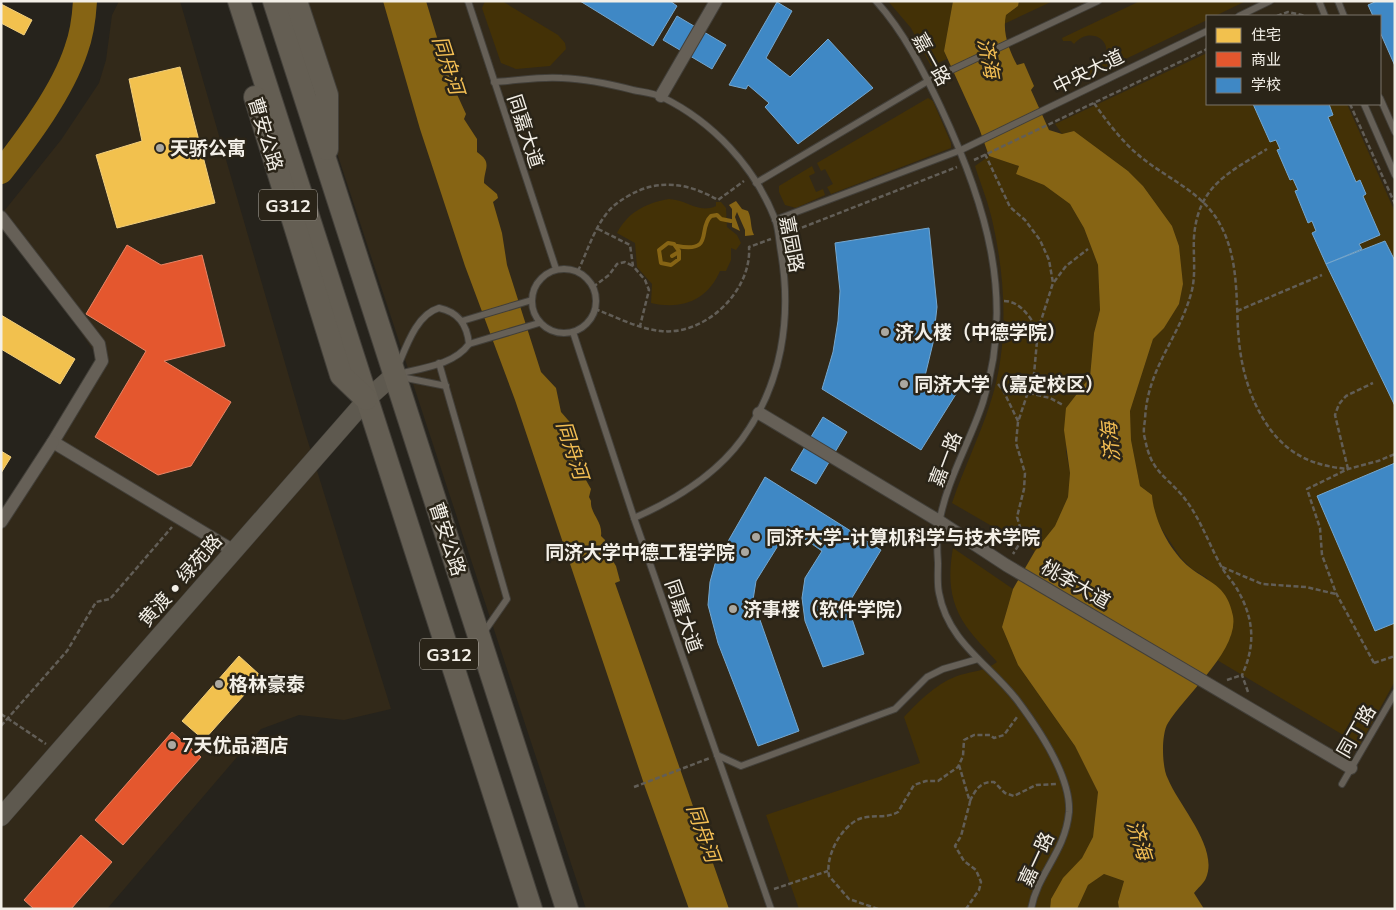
<svg xmlns="http://www.w3.org/2000/svg" width="1396" height="910" font-family="Mulish,'Noto Sans SC',sans-serif">
<style>
.built{fill:#322919;fill-rule:evenodd}
.green{fill:#433106}
.water{fill:#866414}
.homes{fill:#f2c14e;stroke:#f2cf7c}
.shops{fill:#e4572e;stroke:#e88566}
.schools{fill:#3f88c5;stroke:#75a7cf}
.lines{fill:none;stroke-linecap:round;stroke-linejoin:round}
.stream{stroke:#866414;stroke-width:4}
.river{stroke:#866414;stroke-width:24}
.lane-casing{stroke:#423f39;stroke-width:8}
.street-casing{stroke:#423f39;stroke-width:14}
.secondary-casing{stroke:#423f39;stroke-width:19}
.highway-casing{stroke:#423f39;stroke-width:24}
.path{stroke:#625e57;stroke-width:2.5;stroke-dasharray:5 2.5;stroke-linecap:butt}
.lane{stroke:#666057;stroke-width:6}
.street{stroke:#666057;stroke-width:12}
.secondary{stroke:#5e594f;stroke-width:18}
.highway{stroke:#645e53;stroke-width:22}
.poi-dot{fill:#aba8a0;stroke:#2a2418;stroke-width:2}
.labels{text-anchor:middle;dominant-baseline:central;stroke-width:5;stroke-linejoin:round;paint-order:stroke}
.shield{fill:#2a2418;stroke:#b7b2a9;stroke-width:1}
.shield-label{font-size:18px;font-weight:bold;fill:#f3efe7}
.street-label{font-size:19px;fill:#f3efe7;stroke:#2a2418}
.poi-label{font-size:19px;font-weight:bold;fill:#f3efe7;stroke:#2a2418;text-anchor:start}
.water-label{font-size:20px;font-style:italic;fill:#f3be53;stroke:#2a2418}
</style>
<rect width="100%" height="100%" fill="#26231c"/>
<g class="built">
<path d="M119 1H180L305 432 391 709 344 720 299 715 261 729 107 909H1V523L98 364 95 353 1 215 61 140 99 83 106 60 112 15Z"/>
<path d="M287 1H1395V909H586ZM1207 16H1380V104H1207Z"/>
</g>
<g class="green">
<path d="M485 1H502L558 35 565 43 566 49 550 66 516 69 501 63 482 8Z"/>
<path d="M888 1H953L944 51 947 59 931 66 911 28Z"/>
<path d="M1019 1H1053L1004 24 1006 15 1018 6Z"/>
<path d="M1140 1H1246L1215 16H1207V20L1086 78V69L1094 68 1104 62C1115 39 1089 26 1074 44L1071 41H1063L1062 38Z"/>
<path d="M1207 53V104H1347L1395 212V681L1360 745 1217 660 1231 636 1207 578 1192 569 1181 558 1163 531 1153 512 1152 495 1140 486 1131 440 1130 411 1153 339 1164 328 1179 304 1183 284 1179 246 1172 226 1143 186 1128 171 1074 131 1062 134 1055 124Z"/>
<path d="M928 98 933 101 951 143V148L831 194 827 187 833 184 825 169 821 171 817 163Z"/>
<path d="M989 156 1019 166 1016 174 1044 185 1070 204 1084 228 1098 265 1100 310 1094 333 1090 377 1066 408V452L1070 473 1068 497 1055 526 1035 551 952 503C963 470 979 438 990 404 1009 347 1006 282 993 224 989 204 981 185 975 166Z"/>
<path d="M812 166 815 173 809 176 816 192 823 189 825 195 796 208 785 205 779 192V186Z"/>
<path d="M669 199C688 200 698 214 716 206V202H721L726 208 727 227 737 235 741 243 736 250 731 248V260L726 271H720C707 301 681 310 651 303L652 284 637 267 635 243 617 233C628 212 646 203 669 199Z"/>
<path d="M953 548 1013 589 1002 627 1018 665 1075 746 1098 792 1093 837 1082 858 1061 882 1051 899 1050 909H799L766 815 920 763 904 717C919 701 938 682 960 675 974 671 985 671 997 662 987 650 975 639 966 626 949 602 948 576 953 548Z"/>
<path d="M1104 874 1124 881 1118 902 1119 909H1077L1088 885Z"/>
</g>
<g class="water">
<path d="M383 1H426L439 44H445L450 55V70L456 83 455 90 466 114 464 119 477 139V152C493 163 484 168 484 183L497 194 498 198 493 202 502 233 507 265 541 372 556 388 561 412 575 428 572 447C581 456 586 459 582 473L591 489 589 497 591 501C590 514 603 521 601 536L605 540 604 547 616 566 620 581 615 583 729 909H689L645 787 515 400 465 266 420 129Z"/>
<path d="M953 1H1019L1018 6 1006 15C1002 32 1009 50 1017 65L1024 63 1034 86 1031 90 1049 130 1062 134 1074 131 1128 171 1143 186 1172 226 1179 246 1183 284 1179 304 1164 328 1153 339 1130 411 1131 440 1140 486 1152 495C1154 521 1171 554 1193 570 1214 585 1227 587 1233 616 1239 650 1185 695 1168 723 1164 729 1163 742 1163 749 1163 758 1164 772 1168 779 1179 806 1219 848 1206 878 1204 883 1197 889 1194 893L1204 909H1119L1118 902 1124 881 1104 874 1088 885 1077 909H1050L1051 899 1063 878 1082 858 1093 837 1098 792 1075 746 1018 665 1002 627 1013 589 1035 551 1055 526 1068 497 1070 473 1064 430 1066 408 1090 377 1094 333 1100 310 1098 265 1084 228 1070 204 1044 185 1016 174 1019 166 989 156 979 128 944 51Z"/>
<path d="M736 201 742 209 748 211C752 219 750 227 754 235L745 236V230L737 212 735 217 740 231 732 227V209L729 205Z"/>
</g>
<g class="homes">
<path d="M1 4 32 20 24 35 1 23Z"/>
<path d="M180 67 215 203 117 228 96 155 142 141 129 79Z"/>
<path d="M1 315 75 359 60 384 1 349Z"/>
<path d="M1 451 11 457 1 473Z"/>
<path d="M239 656 261 676 204 740 182 721Z"/>
</g>
<g class="shops">
<path d="M127 245 161 265 202 255 225 346 164 361 231 402 191 466 158 475 95 437 146 351 86 314Z"/>
<path d="M172 732 201 757 123 845 95 820Z"/>
<path d="M81 835 112 862 71 909H34L24 900Z"/>
</g>
<g class="schools">
<path d="M580 1H670L677 6 653 46Z"/>
<path d="M1377 1H1395V66L1380 32V16H1373L1368 5Z"/>
<path d="M777 2 792 11 766 58 790 77 828 39 873 88 798 144 765 107 769 103 748 85 746 89 729 85Z"/>
<path d="M677 16 726 45 712 69 663 40Z"/>
<path d="M1253 104H1329L1333 115 1328 117 1356 182 1360 180 1366 194 1363 196 1380 235 1359 244 1362 249 1326 264 1312 233 1316 231 1312 221 1308 223 1295 191 1298 190 1293 179 1290 180 1277 150 1280 149 1276 140 1270 142Z"/>
<path d="M929 228 937 307 933 343 925 376 956 394 921 450 822 389 833 352 838 321 840 291 835 243Z"/>
<path d="M1385 241 1395 261V406L1326 264Z"/>
<path d="M823 417 847 432 816 484 791 470Z"/>
<path d="M1395 463V623L1375 631 1317 496Z"/>
<path d="M765 477 881 550 850 601V613L864 654 823 667 805 621 802 598 805 578 822 551 789 528 756 581 753 600 799 731 758 746 718 643 708 605 710 582 715 564Z"/>
</g>
<g class="lines">
<g class="stream">
<path d="M668 243 674 244 679 251V259L671 265 661 263 659 250Z"/>
<path d="M677 246C715 253 697 229 711 216L717 215 721 219 731 221"/>
<path d="M672 256 677 253"/>
</g>
<path class="river" d="M1 172C28 137 62 92 76 50 82 34 84 18 85 1"/>
<g class="lane-casing">
<g id="lane">
<path d="M468 1 556 269"/>
<path d="M876 1C904 32 923 70 941 108 985 202 1016 298 983 402 970 442 946 481 939 524 936 537 937 550 938 563 938 573 937 584 939 593 948 642 989 664 1017 700 1038 728 1071 777 1069 812 1065 853 1038 872 1031 909"/>
<path d="M1319 1 1325 16"/>
<path d="M1338 1 1344 16"/>
<path d="M1239 16 1270 1"/>
<path d="M494 82C516 81 540 76 562 78 586 79 610 84 633 90 642 92 653 93 662 97 713 122 754 166 775 219 779 229 779 242 781 252 792 318 782 384 742 439 715 476 675 500 634 518"/>
<path d="M1380 98 1395 132"/>
<path d="M1364 104 1395 175"/>
<path d="M756 183 928 81 1098 1"/>
<path d="M775 220 961 150 1207 31"/>
<circle cx="564" cy="301" r="32"/>
<path d="M439 308C458 312 467 324 469 344 453 366 420 368 394 375 404 354 414 315 439 308Z"/>
<path d="M462 321 532 300"/>
<path d="M573 332 634 518 771 909"/>
<path d="M469 344 539 323"/>
<path d="M439 363 507 599 484 632"/>
<path d="M401 377 446 386"/>
<path d="M717 755 741 766 895 709 927 677 943 669 978 659"/>
<path d="M1342 784 1395 693"/>
</g>
</g>
<g class="street-casing">
<g id="street">
<path d="M661 96 716 1"/>
<path d="M1 217 99 344 102 361 53 442 234 551"/>
<path d="M759 413 939 521 1006 565 1351 768"/>
<path d="M1 522 53 442"/>
</g>
</g>
<g class="secondary-casing">
<path id="secondary" d="M1 817 367 399 394 375"/>
</g>
<g class="highway-casing">
<g id="highway">
<path d="M239 1 531 909"/>
<path d="M274 1 567 909"/>
<path d="M296 1 327 95V149"/>
<path d="M255 97 341 375 366 399"/>
</g>
</g>
<g class="path">
<path d="M1277 16 1288 12 1306 16"/>
<path d="M1094 103C1110 126 1127 148 1150 164 1172 180 1199 193 1215 216 1238 250 1236 290 1238 329 1240 365 1249 400 1270 429 1290 456 1315 466 1348 469"/>
<path d="M1350 104 1395 204"/>
<path d="M985 154 1010 207 1025 220 1040 240 1049 260 1053 283 1038 330 1034 374 1018 422 1016 443 1025 473 1024 489 1017 517 1022 533 1020 543 1013 554"/>
<path d="M974 160 1207 49"/>
<path d="M598 229 630 245 633 266 645 280 649 290 640 326"/>
<path d="M788 233 957 167"/>
<path d="M578 271C587 252 594 229 607 213 613 205 620 201 628 196 659 178 688 183 718 200L744 181"/>
<path d="M1054 282 1066 266 1088 249"/>
<path d="M593 287 609 275 617 264 625 262 633 266"/>
<path d="M1004 301C1020 301 1030 317 1038 330"/>
<path d="M595 309C616 317 639 329 661 331 705 336 752 291 749 247L771 239"/>
<path d="M1237 311 1322 275"/>
<path d="M998 384 1003 390 1018 421"/>
<path d="M1029 393 1050 398 1063 405"/>
<path d="M1348 469 1335 415 1339 404 1346 396 1373 383"/>
<path d="M1222 567 1262 584 1306 587 1336 594"/>
<path d="M1374 663 1336 593 1322 555 1320 528 1307 489 1348 469 1378 461 1395 454"/>
<path d="M1374 663 1395 656"/>
<path d="M1227 680 1242 675"/>
<path d="M1248 692 1242 675C1256 645 1254 618 1237 589 1232 580 1224 573 1220 564 1207 540 1199 515 1181 494 1162 473 1151 470 1145 439 1143 433 1144 426 1145 420 1147 367 1180 338 1192 290 1196 272 1193 255 1194 237 1198 186 1228 173 1267 149"/>
<path d="M1 714 46 744"/>
<path d="M1 726 67 651 96 602 110 599 172 527"/>
<path d="M959 765 970 802 961 836 955 846 964 861 976 870 981 882 979 890 966 909"/>
<path d="M634 787 710 758"/>
<path d="M970 801C975 790 981 781 994 782L1005 793 1014 796 1036 785 1056 784"/>
<path d="M774 889 828 871"/>
<path d="M878 909 849 899 829 876C825 856 841 827 859 819 872 814 886 819 898 812L914 785 926 781H938L958 767 963 756 964 740 974 735H990L994 738 1004 735 1017 717"/>
</g>
<use href="#lane" class="lane"/>
<use href="#street" class="street"/>
<use href="#secondary" class="secondary"/>
<use href="#highway" class="highway"/>
</g>
<g class="poi-dot">
<circle cx="160" cy="148" r="5"/>
<circle cx="885" cy="332" r="5"/>
<circle cx="904" cy="384" r="5"/>
<circle cx="756" cy="537" r="5"/>
<circle cx="745" cy="552" r="5"/>
<circle cx="733" cy="609" r="5"/>
<circle cx="219" cy="684" r="5"/>
<circle cx="172" cy="745" r="5"/>
</g>
<g class="labels">
<g class="shield">
<rect x="259" y="189.5" width="58" height="31" rx="4"/>
<rect x="420" y="638.5" width="58" height="31" rx="4"/>
</g>
<g class="shield-label">
<text x="288" y="205">G312</text>
<text x="449" y="654">G312</text>
</g>
<g class="street-label">
<text transform="translate(932 59) rotate(61)">嘉一路</text>
<text transform="translate(1088 71) rotate(-26)">中央大道</text>
<text transform="translate(526 131) rotate(72)">同嘉大道</text>
<text transform="translate(266 134) rotate(73)">曹安公路</text>
<text transform="translate(792 244) rotate(79)">嘉园路</text>
<text transform="translate(945 459) rotate(-69)">嘉一路</text>
<text transform="translate(448 539) rotate(72)">曹安公路</text>
<text transform="translate(180 580) rotate(-49)">黄渡 • 绿苑路</text>
<text transform="translate(1076 584) rotate(30)">桃李大道</text>
<text transform="translate(684 616) rotate(71)">同嘉大道</text>
<text transform="translate(1356 731) rotate(-60)">同丁路</text>
<text transform="translate(1036 859) rotate(-65)">嘉一路</text>
</g>
<g class="poi-label">
<text x="170" y="148">天骄公寓</text>
<text x="895" y="332">济人楼（中德学院）</text>
<text x="914" y="384">同济大学（嘉定校区）</text>
<text x="766" y="537">同济大学-计算机科学与技术学院</text>
<text x="735" y="552" text-anchor="end">同济大学中德工程学院</text>
<text x="743" y="609">济事楼（软件学院）</text>
<text x="229" y="684">格林豪泰</text>
<text x="182" y="745">7天优品酒店</text>
</g>
<g class="water-label">
<text transform="translate(989 58) rotate(79)">济海</text>
<text transform="translate(449 65) rotate(72)">同舟河</text>
<text transform="translate(1110 442) rotate(-96)">济海</text>
<text transform="translate(573 450) rotate(72)">同舟河</text>
<text transform="translate(704 833) rotate(70)">同舟河</text>
<text transform="translate(1140 840) rotate(72)">济海</text>
</g>
</g>
<rect width="1396" height="910" fill="none" stroke="#f3efe7" stroke-width="5"/>
<rect x="1206" y="15" width="175" height="90" fill="#2a2418" stroke="#7a756b"/>
<rect x="1216" y="28" width="25" height="15" fill="#f2c14e" stroke="#7a756b"/>
<text x="1251" y="40" font-size="15" fill="#f3efe7">住宅</text>
<rect x="1216" y="52" width="25" height="15" fill="#e4572e" stroke="#7a756b"/>
<text x="1251" y="65" font-size="15" fill="#f3efe7">商业</text>
<rect x="1216" y="78" width="25" height="15" fill="#3f88c5" stroke="#7a756b"/>
<text x="1251" y="90" font-size="15" fill="#f3efe7">学校</text>
</svg>
